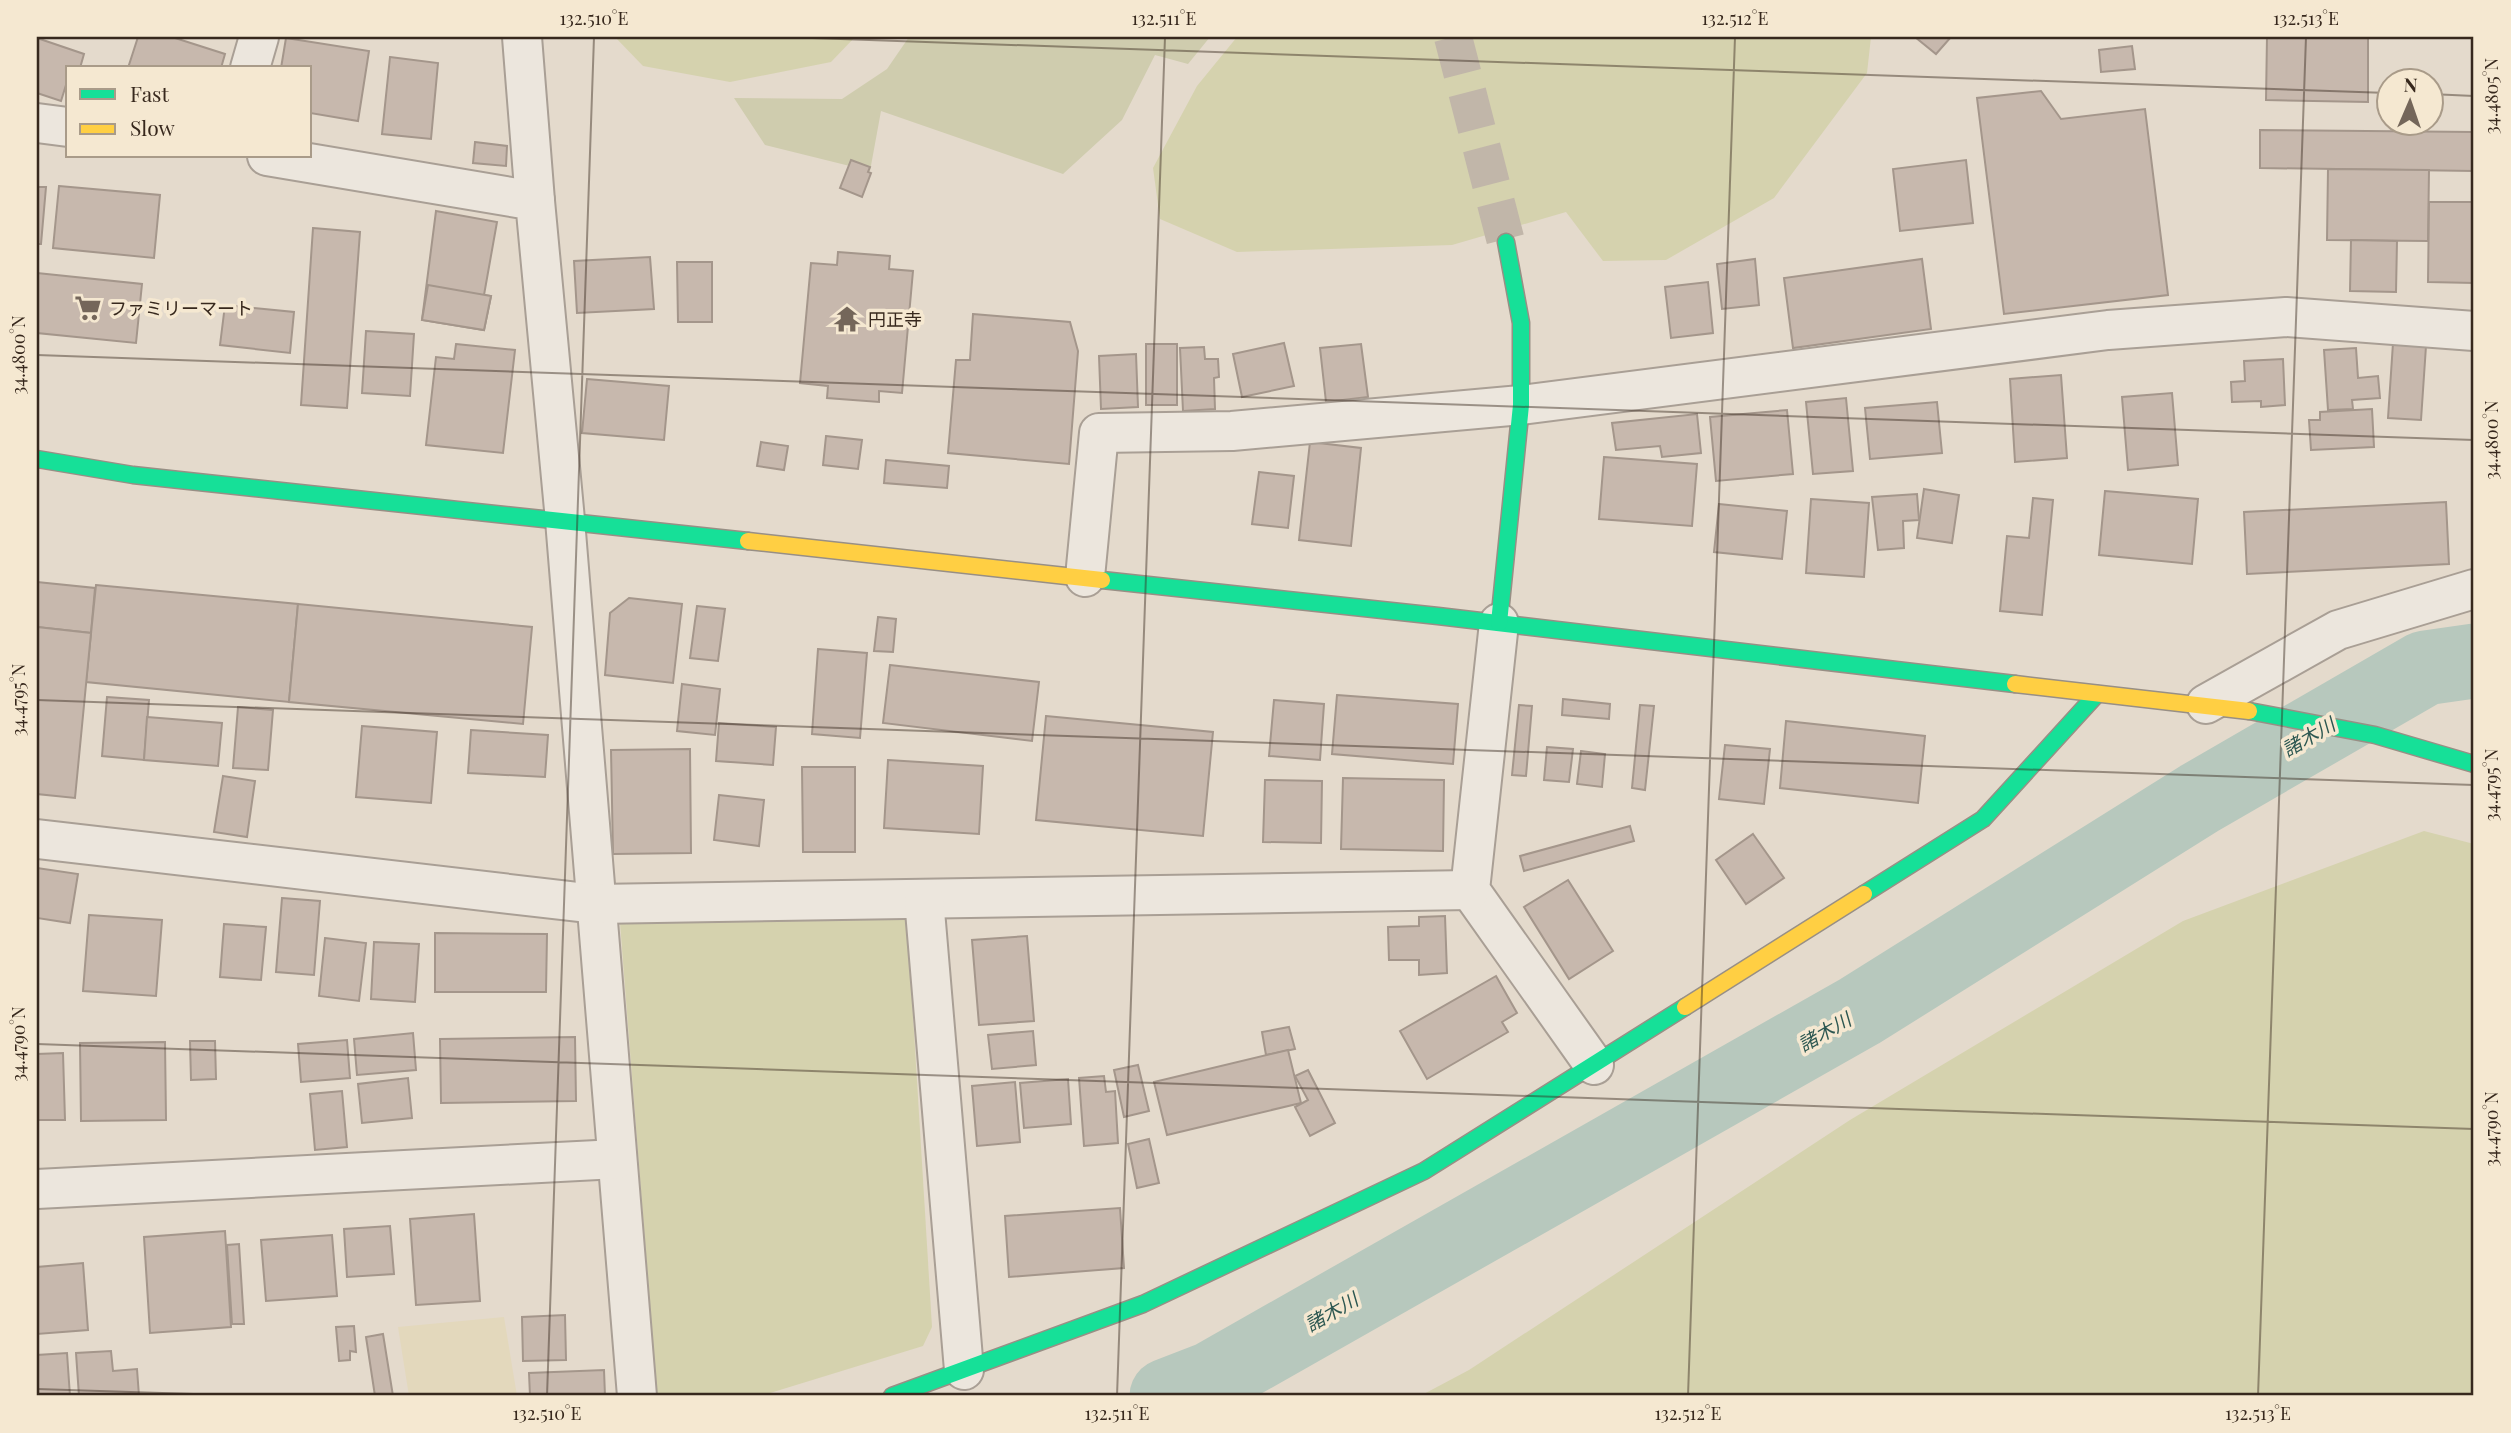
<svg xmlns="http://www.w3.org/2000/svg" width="2511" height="1433" font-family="'Playfair Display','Noto Sans JP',serif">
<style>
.farmland{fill:#e3d8bc}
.green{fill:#d5d2ae}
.cemetery{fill:#cfccae}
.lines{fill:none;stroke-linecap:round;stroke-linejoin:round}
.river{stroke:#b7c8bd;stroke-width:75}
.building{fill:#c7b8ad;stroke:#a4968b;stroke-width:2}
.secondary-tunnel{stroke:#c1b6a9;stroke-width:38;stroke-dasharray:38 19;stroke-linecap:butt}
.street-casing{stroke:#a99f95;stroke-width:42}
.fast-casing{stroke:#988f85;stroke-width:19}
.slow-casing{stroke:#988f85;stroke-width:19}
.street{stroke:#ece6dd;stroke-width:38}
.fast{stroke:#16e098;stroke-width:16}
.slow{stroke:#ffcf43;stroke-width:16}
.ticks{fill:none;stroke:#37281d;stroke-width:2;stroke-opacity:0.45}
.labels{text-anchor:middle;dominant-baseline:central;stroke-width:7;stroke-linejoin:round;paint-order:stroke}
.poi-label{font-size:18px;fill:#37281d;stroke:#f5e8d1;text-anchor:start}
.water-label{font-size:19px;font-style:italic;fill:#2c5751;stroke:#f5e8d1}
.neatline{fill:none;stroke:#37281d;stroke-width:2.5}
.ticks-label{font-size:18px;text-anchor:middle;fill:#37281d}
</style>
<rect width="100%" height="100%" fill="#e4dacc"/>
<path class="farmland" d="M504 1317 517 1396H409L398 1327Z"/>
<g class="green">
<path d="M615 37H855L831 62 730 82 643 66Z"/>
<path d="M1237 37H1871L1867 73 1774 198 1666 260 1603 261 1566 212 1452 245 1237 252 1160 219 1153 168 1197 86Z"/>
<path d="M2424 831 2474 844V1396H1420L1469 1370 1850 1120 2183 921Z"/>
<path d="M907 917 932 1327 923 1346 760 1396H657L620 923Z"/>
</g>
<path class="cemetery" d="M909 37H1210L1188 64 1155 55 1122 120 1063 174 881 111 870 171 765 145 734 98 842 99 887 69Z"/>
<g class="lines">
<path class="river" d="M1167 1396 1211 1379 1860 1011 2200 798 2425 668 2474 661"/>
</g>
<g class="building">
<path d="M138 37H172L225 54 221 68H128Z"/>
<path d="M1915 37H1951L1936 54Z"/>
<path d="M2267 37H2368V102L2266 100Z"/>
<path d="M37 38 84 54 80 68H68V86L66 85 61 101 37 93Z"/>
<path d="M286 38 369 51 358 121 310 113V68H281Z"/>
<path d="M2132 46 2135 69 2101 72 2099 50Z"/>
<path d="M390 57 438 63 431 139 382 134Z"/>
<path d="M2041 91 2061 119 2145 109 2168 295 2004 314 1977 98Z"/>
<path d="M2260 130 2474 132V171L2260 168Z"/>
<path d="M475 142 507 146 506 166 473 163Z"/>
<path d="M851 160 870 167 868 172 871 173 862 197 840 188Z"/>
<path d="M1966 160 1973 223 1900 231 1893 169Z"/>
<path d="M2328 169 2429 170 2428 241 2327 240Z"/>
<path d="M59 186 160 195 154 258 53 248Z"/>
<path d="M37 187H46L41 244H37Z"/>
<path d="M2429 202H2474V283L2428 282Z"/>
<path d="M436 211 497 222 484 295 491 296 484 330 422 320Z"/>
<path d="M313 228 360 232 347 408 301 405Z"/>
<path d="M2351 240 2397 241 2396 292 2350 291Z"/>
<path d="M838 252 890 256 889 269 913 271 902 393 879 391V402L827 398 828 386 800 383 811 263 837 265Z"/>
<path d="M650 257 654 309 577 313 574 261Z"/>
<path d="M1755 259 1759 305 1722 309 1717 264Z"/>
<path d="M1922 259 1931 329 1793 348 1784 278Z"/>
<path d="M677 262H712V322H678Z"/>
<path d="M37 273 142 284 136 343 37 333Z"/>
<path d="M1708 282 1713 333 1671 338 1665 287Z"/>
<path d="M428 285 491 296 484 330 422 320Z"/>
<path d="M225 305 294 312 290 353 220 345Z"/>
<path d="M973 314 1070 322 1078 351 1069 464 948 453 956 360H970Z"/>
<path d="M366 331 414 334 410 396 362 393Z"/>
<path d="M1284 343 1294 386 1242 397 1233 354Z"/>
<path d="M2393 343 2426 346 2421 420 2388 418Z"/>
<path d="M456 344 515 350 503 453 426 445 436 357 454 359Z"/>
<rect x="1146" y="344" width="31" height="61"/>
<path d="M1361 344 1368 397 1326 402 1320 348Z"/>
<path d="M1204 347 1205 359H1218L1219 377 1214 378 1215 409 1183 411 1180 348Z"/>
<path d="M2356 348 2358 378 2378 376 2380 398 2352 400 2353 409 2328 410 2324 350Z"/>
<path d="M1136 354 1138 407 1101 409 1099 356Z"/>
<path d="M2283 359 2285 405 2261 407V401L2232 402 2231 382 2245 381 2244 361Z"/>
<path d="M2061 375 2067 458 2015 462 2010 379Z"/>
<path d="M587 379 669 386 664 440 582 433Z"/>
<path d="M2172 393 2178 465 2128 470 2122 397Z"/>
<path d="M1846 398 1853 471 1813 474 1806 402Z"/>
<path d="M1937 402 1942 453 1870 459 1865 408Z"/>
<path d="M2372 409 2374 447 2311 450 2309 420H2320V412Z"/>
<path d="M1787 410 1793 474 1716 481 1710 417Z"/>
<path d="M1697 414 1701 453 1662 457 1660 446 1616 450 1612 423Z"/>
<path d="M826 436 862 440 858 469 823 465Z"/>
<path d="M761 442 788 446 784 470 757 466Z"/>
<path d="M1310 442 1361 448 1351 546 1299 540Z"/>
<path d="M1604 457 1697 464 1692 526 1599 519Z"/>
<path d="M886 460 949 466 947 488 884 483Z"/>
<path d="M1259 472 1294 476 1288 528 1252 524Z"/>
<path d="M1924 489 1959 495 1952 543 1917 538Z"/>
<path d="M2105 491 2198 499 2192 564 2099 555Z"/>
<path d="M1917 494 1919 520 1903 521 1904 548 1878 550 1872 497Z"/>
<path d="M2033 498 2053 500 2042 615 2000 611 2007 536 2029 538Z"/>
<path d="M1811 499 1869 503 1864 577 1806 573Z"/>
<path d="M2446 502 2449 564 2247 574 2244 512Z"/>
<path d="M1719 504 1787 511 1782 559 1714 552Z"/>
<path d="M37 582 95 588 91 633 37 627Z"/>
<path d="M96 585 298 604 289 702 86 682Z"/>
<path d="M629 598 682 604 673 683 605 675 610 613Z"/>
<path d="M298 604 532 627 523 724 289 702Z"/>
<path d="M697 606 725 609 718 661 690 658Z"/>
<path d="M878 617 896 619 893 652 874 651Z"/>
<path d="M37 627 91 633 75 798 37 794Z"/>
<path d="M818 649 867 653 860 738 812 734Z"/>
<path d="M890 665 1039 682 1032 741 883 723Z"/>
<path d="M682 684 720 689 715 735 677 731Z"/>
<path d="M1337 695 1458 704 1453 764 1332 754Z"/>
<path d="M107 697 149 700 144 760 102 756Z"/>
<path d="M1563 699 1610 704 1609 719 1562 715Z"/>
<path d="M1274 700 1324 704 1320 760 1269 756Z"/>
<path d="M1519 705 1532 706 1526 776 1512 775Z"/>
<path d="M1640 705 1654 706 1645 790 1632 788Z"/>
<path d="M238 707 273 710 268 770 233 768Z"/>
<path d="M1046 716 1213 732 1203 836 1036 820Z"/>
<path d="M147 717 222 723 218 766 144 760Z"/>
<path d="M1786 721 1925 736 1918 803 1780 788Z"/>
<path d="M719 723 776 727 773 765 716 761Z"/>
<path d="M362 726 437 732 431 803 356 797Z"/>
<path d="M471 730 548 735 545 777 468 773Z"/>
<path d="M1725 745 1770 749 1764 804 1719 799Z"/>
<path d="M1547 747 1573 749 1569 782 1544 780Z"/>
<path d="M690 749 691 853 613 854 611 750Z"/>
<path d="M1581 751 1605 754 1602 787 1577 784Z"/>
<path d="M888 760 983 766 979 834 884 828Z"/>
<path d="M802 767H855V852H803Z"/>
<path d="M223 776 255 781 247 837 214 832Z"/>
<path d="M1343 778 1444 780 1443 851 1341 849Z"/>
<path d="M1265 780 1322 781 1321 843 1263 842Z"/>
<path d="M719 795 764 800 759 846 714 840Z"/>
<path d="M1630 826 1634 841 1524 871 1520 856Z"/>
<path d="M1753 834 1784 878 1746 904 1716 860Z"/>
<path d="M37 868 78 874 70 923 37 918Z"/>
<path d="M1568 880 1613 951 1569 979 1524 907Z"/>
<path d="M282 898 320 901 314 975 276 972Z"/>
<path d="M89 915 162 920 156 996 83 991Z"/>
<path d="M1445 916 1447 973 1419 975V960H1389L1388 927 1419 926V917Z"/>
<path d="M224 924 266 927 261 980 220 977Z"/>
<path d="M435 933 547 934 546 992H435Z"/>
<path d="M1027 936 1034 1021 979 1025 972 940Z"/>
<path d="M325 938 366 943 359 1001 319 996Z"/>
<path d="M374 942 419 944 415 1002 371 999Z"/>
<path d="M1496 976 1517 1013 1502 1022 1508 1032 1427 1079 1400 1031Z"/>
<path d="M1289 1027 1295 1049 1266 1055 1262 1032Z"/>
<path d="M1033 1031 1036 1065 992 1069 988 1035Z"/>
<path d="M413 1033 416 1070 357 1075 354 1039Z"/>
<path d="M575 1037 576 1101 441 1103 440 1039Z"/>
<path d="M347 1040 350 1078 301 1082 298 1044Z"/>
<path d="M190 1041H215L216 1079 191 1080Z"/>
<path d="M165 1042 166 1120 81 1121 80 1043Z"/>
<path d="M1288 1050 1301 1103 1167 1135 1154 1082Z"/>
<path d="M63 1053 65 1120H37V1054Z"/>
<path d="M1138 1065 1149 1111 1124 1117 1114 1070Z"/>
<path d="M1308 1070 1335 1123 1310 1136 1295 1107 1308 1100 1295 1076Z"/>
<path d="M1104 1076 1106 1092 1115 1091 1118 1143 1084 1146 1079 1078Z"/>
<path d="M408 1078 412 1118 362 1123 358 1084Z"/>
<path d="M1068 1079 1071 1124 1024 1128 1020 1083Z"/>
<path d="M1015 1082 1020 1142 977 1146 972 1086Z"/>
<path d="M342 1091 347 1147 315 1150 310 1094Z"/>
<path d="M1149 1139 1159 1183 1137 1188 1128 1144Z"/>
<path d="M1120 1208 1124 1268 1009 1277 1005 1216Z"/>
<path d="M474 1214 480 1301 416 1305 410 1219Z"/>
<path d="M390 1226 394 1274 347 1277 344 1229Z"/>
<path d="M225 1231 231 1327 150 1333 144 1237Z"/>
<path d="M332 1235 337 1296 266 1301 261 1240Z"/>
<path d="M239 1244 244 1324H232L227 1245Z"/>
<path d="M83 1263 88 1330 37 1334V1267Z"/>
<path d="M565 1315 566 1360 523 1361 522 1317Z"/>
<path d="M354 1326 356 1352 350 1351V1360L339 1361 336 1327Z"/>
<path d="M383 1334 393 1396H375L366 1337Z"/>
<path d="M111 1351 113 1371 137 1369 139 1396H79L76 1353Z"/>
<path d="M67 1353 70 1396H37V1355Z"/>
<path d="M604 1370 605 1396H530L529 1373Z"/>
</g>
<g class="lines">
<path class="secondary-tunnel" d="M1453 37 1506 242"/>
<g class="street-casing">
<g id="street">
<path d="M522 37 535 201"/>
<path d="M250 68 259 37"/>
<path d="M37 123 68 127"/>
<path d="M267 156 535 201 565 520 637 1396"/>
<path d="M1085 577 1099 433 1232 431 1521 405 2108 330 2286 317 2474 331"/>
<path d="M1499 623 1470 890 1594 1065"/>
<path d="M2206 704 2338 630 2474 589"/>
<path d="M37 839 596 904 1470 890"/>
<path d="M924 899 964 1370"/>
<path d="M37 1189 617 1159"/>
</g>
</g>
<g class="fast-casing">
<g id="fast">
<path d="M37 459 133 475 748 541"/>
<path d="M1102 580 1438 616 2015 684"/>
<path d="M1499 623 1521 405V323L1506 242"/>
<path d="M2249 711 2375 735 2474 764"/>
<path d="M1864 894 1983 819 2097 694"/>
<path d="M892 1396 1143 1304 1424 1171 1685 1007"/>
</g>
</g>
<g class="slow-casing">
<g id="slow">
<path d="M748 541 1102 580"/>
<path d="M2015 684 2249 711"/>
<path d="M1685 1007 1864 894"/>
</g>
</g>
<use href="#street" class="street"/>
<use href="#fast" class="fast"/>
<use href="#slow" class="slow"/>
</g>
<path class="ticks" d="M784 37 2388 93M2430 94 2474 96M37 355 2474 440M37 700 2474 785M37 1044 2474 1129M37 1389 256 1396M547 1396 594 37M1117 1396 1165 37M1688 1396 1735 37M2258 1396 2306 37"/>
<defs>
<g id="supermarket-bare" transform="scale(2.1)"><path d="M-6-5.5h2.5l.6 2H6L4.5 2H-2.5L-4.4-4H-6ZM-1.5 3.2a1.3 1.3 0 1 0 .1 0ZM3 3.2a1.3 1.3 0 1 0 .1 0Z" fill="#74665a" stroke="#f5e8d1" stroke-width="2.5" paint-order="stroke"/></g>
<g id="temple-bare" transform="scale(2.1)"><path d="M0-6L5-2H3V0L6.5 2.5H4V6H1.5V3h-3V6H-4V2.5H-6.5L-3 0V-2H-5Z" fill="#74665a" stroke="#f5e8d1" stroke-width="2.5" paint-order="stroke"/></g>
</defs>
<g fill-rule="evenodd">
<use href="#supermarket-bare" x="88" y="308"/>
<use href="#temple-bare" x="847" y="319"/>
</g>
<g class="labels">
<g class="poi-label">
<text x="109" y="308">ファミリーマート</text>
<text x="868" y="319">円正寺</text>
</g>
<g class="water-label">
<text transform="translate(2308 736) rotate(-30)">諸木川</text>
<text transform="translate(1824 1031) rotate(-30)">諸木川</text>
<text transform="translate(1331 1311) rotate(-30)">諸木川</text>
</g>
</g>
<rect width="2511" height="1433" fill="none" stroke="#f5e8d1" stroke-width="77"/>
<rect x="66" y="66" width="245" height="91" fill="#f5e8d1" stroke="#a99b89" stroke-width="2"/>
<rect x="80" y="89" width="35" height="10" fill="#16e098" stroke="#a99b89" stroke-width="2"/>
<text x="130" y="102" font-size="21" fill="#37281d">Fast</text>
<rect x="80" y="124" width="35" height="10" fill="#ffcf43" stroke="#a99b89" stroke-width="2"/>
<text x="130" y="136" font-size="21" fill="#37281d">Slow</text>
<g transform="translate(2410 102) rotate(2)"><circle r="33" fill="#f5e8d1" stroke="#a99b89" stroke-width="2"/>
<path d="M0-5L12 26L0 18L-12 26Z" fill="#74665a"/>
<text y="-10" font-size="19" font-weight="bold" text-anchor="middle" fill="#37281d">N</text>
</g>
<rect x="38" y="38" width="2434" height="1356" class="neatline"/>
<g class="ticks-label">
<text x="594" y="25">132.510°E</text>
<text x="1164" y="25">132.511°E</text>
<text x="1735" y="25">132.512°E</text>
<text x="2306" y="25">132.513°E</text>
<text transform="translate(2492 96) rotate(-90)" y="6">34.4805°N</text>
<text transform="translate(19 355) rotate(-90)" y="6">34.4800°N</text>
<text transform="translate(2492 440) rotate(-90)" y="6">34.4800°N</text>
<text transform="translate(19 700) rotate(-90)" y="6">34.4795°N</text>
<text transform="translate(2492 785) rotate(-90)" y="6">34.4795°N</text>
<text transform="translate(19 1044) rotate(-90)" y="6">34.4790°N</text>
<text transform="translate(2492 1129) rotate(-90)" y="6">34.4790°N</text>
<text x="547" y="1420">132.510°E</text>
<text x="1117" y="1420">132.511°E</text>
<text x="1688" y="1420">132.512°E</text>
<text x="2258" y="1420">132.513°E</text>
</g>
</svg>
